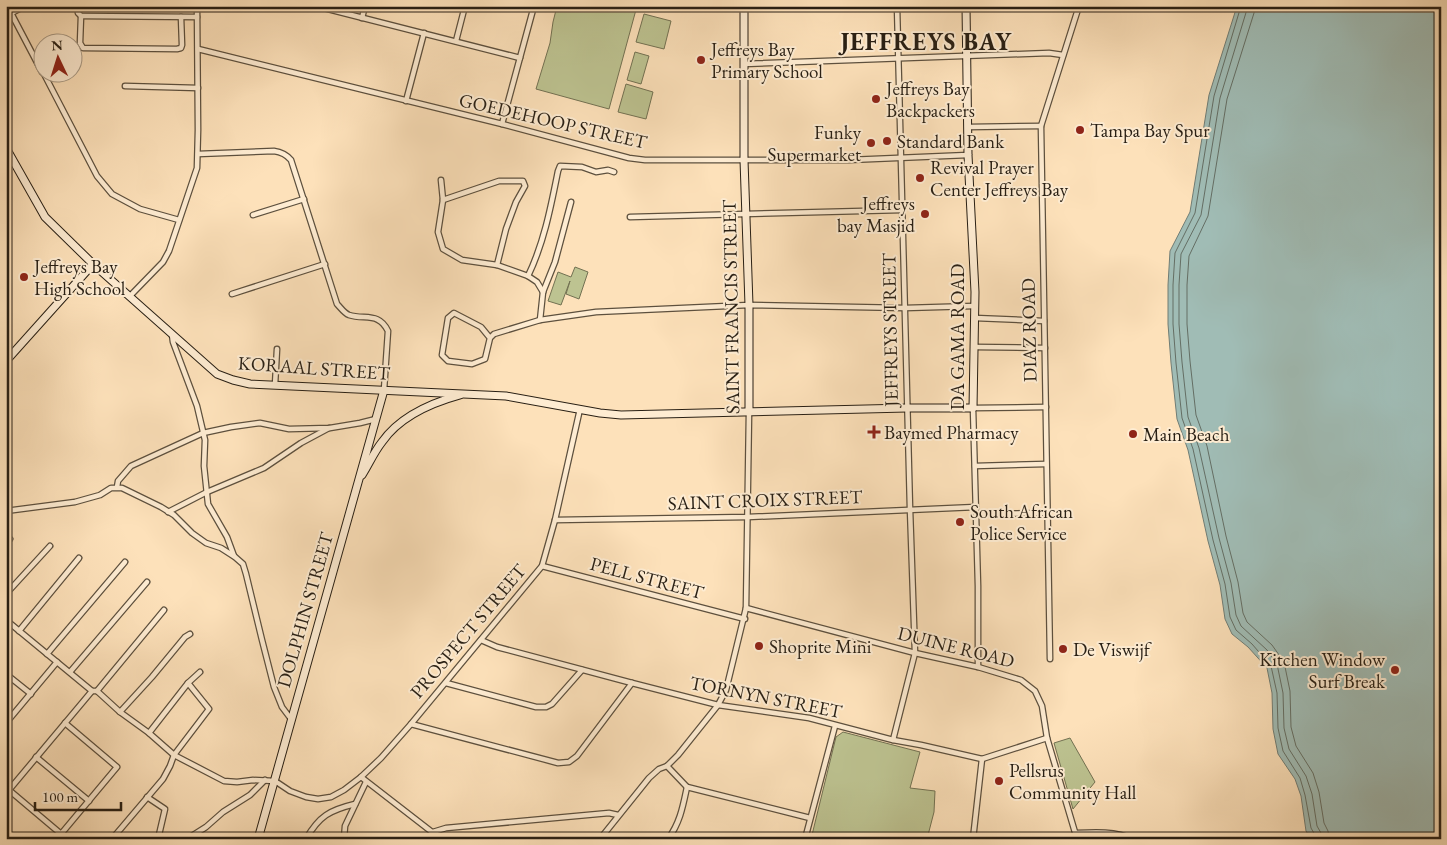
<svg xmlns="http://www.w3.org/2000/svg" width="1447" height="845" font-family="'EB Garamond',serif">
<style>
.green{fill:#bdc391;stroke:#727152}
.water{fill:#a0bcb5;stroke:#707d75}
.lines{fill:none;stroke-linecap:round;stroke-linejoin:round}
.shore{stroke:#646e64;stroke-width:1}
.street-casing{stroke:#5d503e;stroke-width:7}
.secondary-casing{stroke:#281f14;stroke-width:9}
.street{stroke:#feecd2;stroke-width:4.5}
.secondary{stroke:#feecd2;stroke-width:7}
.poi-dot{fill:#8f2418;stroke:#feecd2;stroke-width:2}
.labels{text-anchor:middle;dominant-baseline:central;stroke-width:4;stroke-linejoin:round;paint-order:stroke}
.poi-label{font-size:19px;fill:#281f14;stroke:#feecd2;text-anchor:start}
.street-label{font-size:19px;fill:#281f14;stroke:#feecd2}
.district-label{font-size:24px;font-weight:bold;letter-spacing:1px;fill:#281f14;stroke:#feecd2}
</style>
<rect width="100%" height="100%" fill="#fde1ba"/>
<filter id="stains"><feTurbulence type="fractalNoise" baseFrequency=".004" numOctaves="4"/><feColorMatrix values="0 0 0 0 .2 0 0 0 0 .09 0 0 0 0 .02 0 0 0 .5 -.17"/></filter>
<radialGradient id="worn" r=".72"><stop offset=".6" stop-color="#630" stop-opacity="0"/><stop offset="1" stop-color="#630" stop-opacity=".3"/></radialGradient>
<g class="green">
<path d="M557 6H637L609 109 536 89 550 43 553 22Z"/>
<path d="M644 14 671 21 664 49 636 42Z"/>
<path d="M635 52 649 56 641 84 627 80Z"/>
<path d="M626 84 653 92 646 119 618 112Z"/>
<path d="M575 267 588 272 579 299 566 294 570 281 561 305 548 301 558 272 571 277Z"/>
<path d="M843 732 920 752 910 788 935 791 934 812 927 839H811L836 737Z"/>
<path d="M1070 738 1095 782 1073 809 1054 743Z"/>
</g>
<path class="water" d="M1237 6H1441V839H1311L1306 831 1301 796 1295 779 1278 754 1273 729 1272 693 1267 668 1248 647 1232 634 1225 619 1220 585 1208 541 1188 450 1177 419 1171 363 1168 324V285L1170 251 1190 212 1209 95Z"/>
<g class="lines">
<g class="shore">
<path d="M1241 6 1214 96 1195 213 1175 253 1173 285V324L1176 363 1182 418 1193 449 1213 540 1225 584 1230 617 1236 630 1252 644 1271 666 1277 693 1278 728 1283 751 1300 778 1305 795 1311 828 1315 835V839"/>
<path d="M1248 6 1220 98 1201 215 1181 254 1179 285V324L1182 362 1188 417 1199 448 1219 538 1231 583 1236 615 1241 626 1267 650 1277 664 1283 693 1284 728 1289 749 1306 776 1312 794 1317 826 1321 833 1322 839"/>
<path d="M1255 6 1254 13 1227 99 1208 216 1189 256 1187 285V324L1190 361 1196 415 1207 446 1226 536 1238 582 1243 613 1247 622 1272 645 1284 662 1290 691 1291 727 1296 746 1313 773 1319 792 1324 823 1328 831 1329 839"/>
</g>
<g class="street-casing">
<g id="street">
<path d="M77 6 78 13 81 16 80 43 83 48 177 49 181 48 182 45 181 17"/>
<path d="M316 6 520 58"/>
<path d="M11 13 42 72"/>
<path d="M6 16 25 6"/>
<path d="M81 16 197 17"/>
<path d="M362 18 365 6"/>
<path d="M456 41 465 6"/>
<path d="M198 49 502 124 629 158 645 160H849L968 155"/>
<path d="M744 64 1049 53 1063 55"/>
<path d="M43 72 97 176 112 194 140 209 179 220"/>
<path d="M125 86 198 88"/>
<path d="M406 101 424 33"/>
<path d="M502 124 534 6"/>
<path d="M969 127 1041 126"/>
<path d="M198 154 274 151C281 152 286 154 291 160L337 304C341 308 344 313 349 315 365 320 379 312 388 331L384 390"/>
<path d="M441 180 443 200 438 232 443 249 462 260 497 265 528 276 537 282 543 292"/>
<path d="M443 200 499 181H523L525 186 516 202 506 229 497 265"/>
<path d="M253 215 304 199"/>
<path d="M630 217 902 210"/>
<path d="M528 276C544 243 551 206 558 171L560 166 582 167 596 172 608 170 614 172"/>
<path d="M232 294 325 264"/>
<path d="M130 296 163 262 169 251 197 168 198 130 197 6"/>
<path d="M975 318 1044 321"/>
<path d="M540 320 543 292 555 262 571 202"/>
<path d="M172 335 173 342 197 406 205 440 204 466 208 504 227 537 234 556"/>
<path d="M490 338 481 327 454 313 448 318 442 355 448 361 472 364 485 359 490 338 494 334 540 320 596 312 749 305 905 308 974 306"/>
<path d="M975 347 1045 348"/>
<path d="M275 385 277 349"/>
<path d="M975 466 1046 464"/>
<path d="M117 487 118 481 131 466 203 433 231 427 260 423 289 429 330 428 360 423 376 419"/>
<path d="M6 511 75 502 100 495 111 488H122L161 507 174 515 192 533 206 543 221 548 235 557 243 564 246 574 262 640 274 687 282 707 291 719"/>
<path d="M168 512 207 492 264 468 301 443 329 428"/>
<path d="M976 514 1047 513"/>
<path d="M555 520 748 517 976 507"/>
<path d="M6 544 10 539"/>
<path d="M542 566 745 619"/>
<path d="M6 594 50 546"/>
<path d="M746 608 915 653 978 667 1021 680 1035 691 1042 706 1047 738 1077 839"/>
<path d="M6 620 92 691H97L120 712 149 733 174 755 224 781 237 782 253 780 275 781 290 791 306 797 318 799 331 797 344 790 361 777 381 758 411 724 542 566 555 520 580 409"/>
<path d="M19 631 79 558"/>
<path d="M481 640 497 647 632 683 718 705 809 718 893 740 921 745 982 759 1047 738"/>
<path d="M47 654 125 562"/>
<path d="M1050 659 1041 126 1079 6"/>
<path d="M978 667V586L973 408 1046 407"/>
<path d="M70 672 147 582"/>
<path d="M6 674 31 694"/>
<path d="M446 683 536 707H546L552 704 582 670"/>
<path d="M97 691 164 610"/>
<path d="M120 712 152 677 185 637 190 634"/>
<path d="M6 723 57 662"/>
<path d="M411 724 558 763 569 762 577 756 632 683"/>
<path d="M149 733 188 683 200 672"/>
<path d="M893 740 915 653 910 509 897 6"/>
<path d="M36 757 89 801"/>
<path d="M667 766 687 787 810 818"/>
<path d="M361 777 441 839"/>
<path d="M147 797 165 809 158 839"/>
<path d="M433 832 446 828 609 813 618 815"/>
<path d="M1076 833C1095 832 1116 831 1133 839"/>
<path d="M61 834 117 767 65 723"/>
<path d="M67 839 9 790 92 691"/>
<path d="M112 839 163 779 170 766 174 755 209 709 188 683"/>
<path d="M187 839 206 827 223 812 250 795 265 780"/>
<path d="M306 839C319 816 330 810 355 804"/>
<path d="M344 839 345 826 366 782"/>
<path d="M600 839 649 778 659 769 667 766 678 755 718 705 726 690 746 608 749 412"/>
<path d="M668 839C680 823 683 806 687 787"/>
<path d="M805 839 835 726"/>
<path d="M973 839 982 759"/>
</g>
</g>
<g class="secondary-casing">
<g id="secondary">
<path d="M744 6V160L749 305V412"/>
<path d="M6 148 45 217 93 264 217 374 233 380 250 384 506 396 600 413 621 415 907 408H973L975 292 968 155 966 6"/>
<path d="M6 361 93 264"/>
<path d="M362 475C369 464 374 452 382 442 400 416 431 403 460 395"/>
<path d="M258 839 384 390"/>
</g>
</g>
<use href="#street" class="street"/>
<use href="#secondary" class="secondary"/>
</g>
<g class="poi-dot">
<circle cx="701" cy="60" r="5"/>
<circle cx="876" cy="99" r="5"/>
<circle cx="1080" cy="130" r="5"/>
<circle cx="887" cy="141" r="5"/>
<circle cx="871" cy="143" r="5"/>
<circle cx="920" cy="178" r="5"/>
<circle cx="925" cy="214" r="5"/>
<circle cx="24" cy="277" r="5"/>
<path d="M871.5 424.5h5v5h5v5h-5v5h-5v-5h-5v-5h5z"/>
<circle cx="1133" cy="434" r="5"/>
<circle cx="960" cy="522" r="5"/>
<circle cx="759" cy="646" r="5"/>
<circle cx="1063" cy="649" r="5"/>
<circle cx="1395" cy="670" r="5"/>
<circle cx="999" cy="781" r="5"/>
</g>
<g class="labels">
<g class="poi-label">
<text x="711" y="49">Jeffreys Bay<tspan x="711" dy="22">Primary School</tspan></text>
<text x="886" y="88">Jeffreys Bay<tspan x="886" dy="22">Backpackers</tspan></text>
<text x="1090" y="130">Tampa Bay Spur</text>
<text x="861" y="132" text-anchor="end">Funky<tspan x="861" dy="22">Supermarket</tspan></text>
<text x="897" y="141">Standard Bank</text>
<text x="930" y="167">Revival Prayer<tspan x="930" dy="22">Center Jeffreys Bay</tspan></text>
<text x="915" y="203" text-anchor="end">Jeffreys<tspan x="915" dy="22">bay Masjid</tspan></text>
<text x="34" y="266">Jeffreys Bay<tspan x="34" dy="22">High School</tspan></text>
<text x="884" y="432">Baymed Pharmacy</text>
<text x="1143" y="434">Main Beach</text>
<text x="970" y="511">South African<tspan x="970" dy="22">Police Service</tspan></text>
<text x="769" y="646">Shoprite Mini</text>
<text x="1073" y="649">De Viswijf</text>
<text x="1385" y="659" text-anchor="end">Kitchen Window<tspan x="1385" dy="22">Surf Break</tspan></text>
<text x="1009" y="770">Pellsrus<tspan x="1009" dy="22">Community Hall</tspan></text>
</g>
<g class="street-label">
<text transform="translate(553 121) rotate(13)">GOEDEHOOP STREET</text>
<text transform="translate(731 307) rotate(-91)">SAINT FRANCIS STREET</text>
<text transform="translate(890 330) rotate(-91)">JEFFREYS STREET</text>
<text transform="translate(1029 330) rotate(-91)">DIAZ ROAD</text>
<text transform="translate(957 337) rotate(-90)">DA GAMA ROAD</text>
<text transform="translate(314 368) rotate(4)">KORAAL STREET</text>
<text transform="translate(765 500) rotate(-2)">SAINT CROIX STREET</text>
<text transform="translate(647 578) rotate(15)">PELL STREET</text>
<text transform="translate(305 610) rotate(-74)">DOLPHIN STREET</text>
<text transform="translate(468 631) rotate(-50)">PROSPECT STREET</text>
<text transform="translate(956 647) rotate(14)">DUINE ROAD</text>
<text transform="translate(766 697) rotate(11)">TORNYN STREET</text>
</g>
<g class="district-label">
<text x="926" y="41">JEFFREYS BAY</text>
</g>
</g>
<rect width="1447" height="845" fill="none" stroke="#fde1ba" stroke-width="25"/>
<rect x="8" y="8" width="1432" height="830" fill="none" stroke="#281f14" stroke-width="2.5"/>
<rect x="12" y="12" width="1422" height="820" fill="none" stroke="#281f14"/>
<g transform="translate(58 58) rotate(356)"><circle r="24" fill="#feecd2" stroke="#a89a86"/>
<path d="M0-4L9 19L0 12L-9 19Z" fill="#8f2418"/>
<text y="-8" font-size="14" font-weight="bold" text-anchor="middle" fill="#281f14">N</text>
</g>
<path d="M35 802v8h86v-8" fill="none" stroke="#281f14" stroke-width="2.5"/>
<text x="42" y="802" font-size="15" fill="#281f14" stroke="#feecd2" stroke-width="4" paint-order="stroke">100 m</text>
<rect width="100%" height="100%" filter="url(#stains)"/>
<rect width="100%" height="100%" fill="url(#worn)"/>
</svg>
